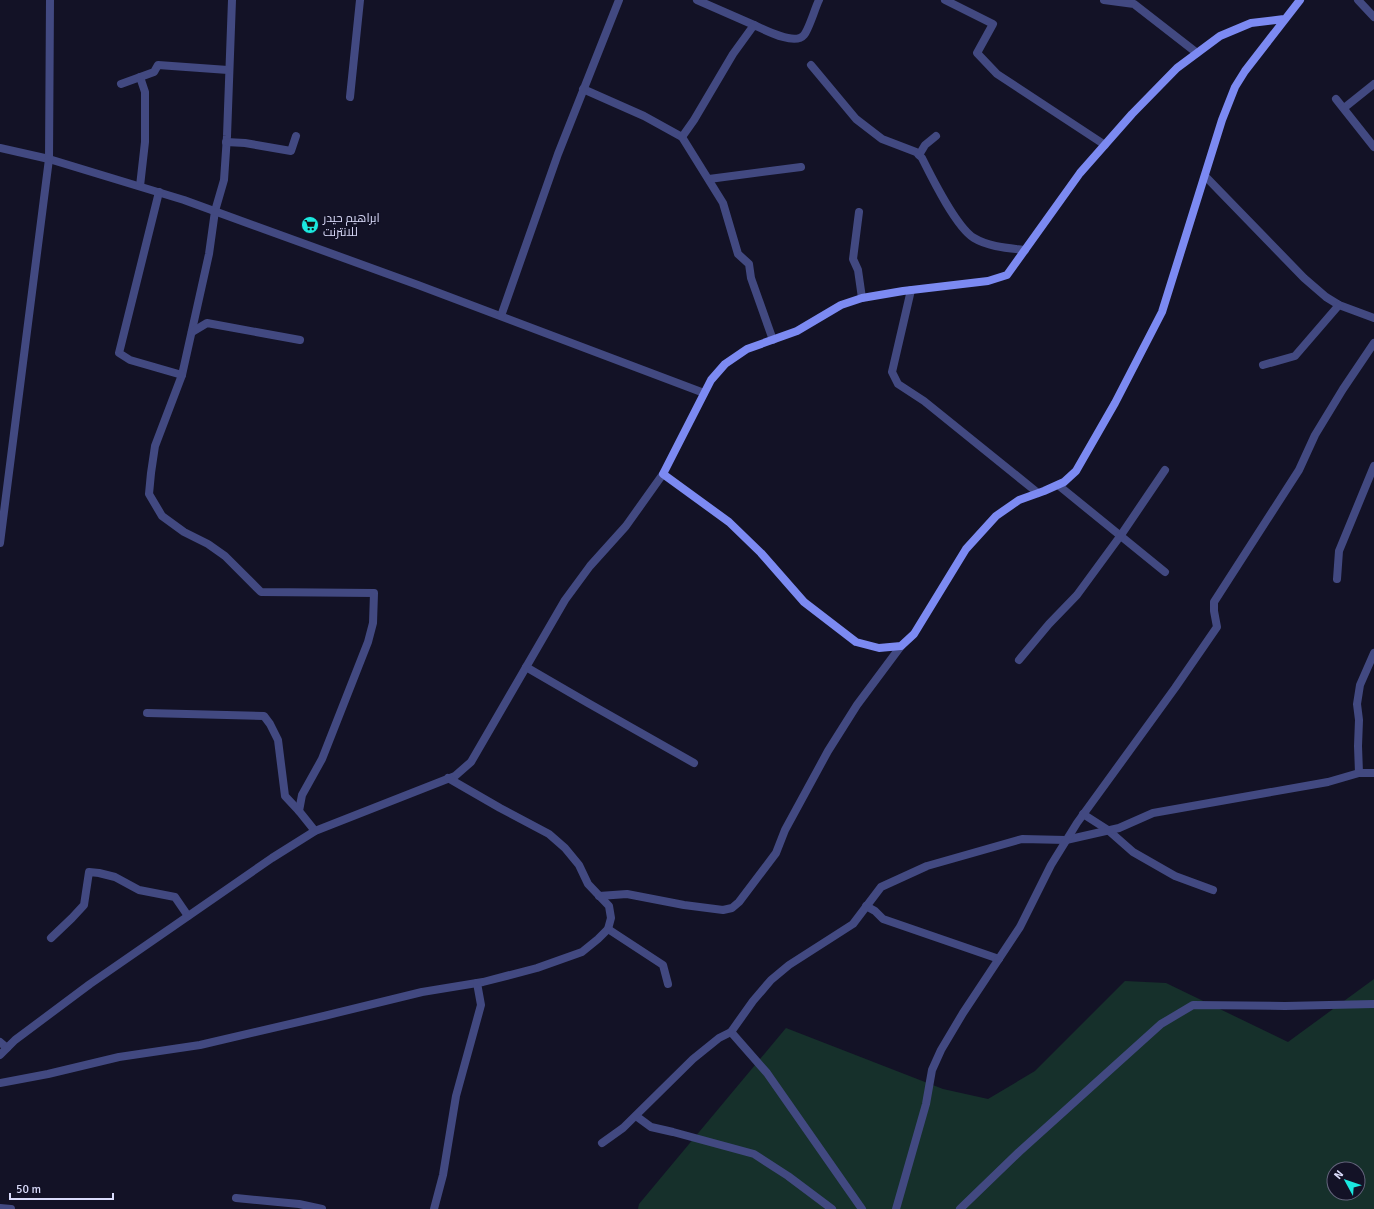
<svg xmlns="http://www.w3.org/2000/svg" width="1374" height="1209" font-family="Signika,Cairo,sans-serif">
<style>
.green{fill:#16302b;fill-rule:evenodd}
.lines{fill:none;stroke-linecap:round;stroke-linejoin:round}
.street{stroke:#424981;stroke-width:8}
.secondary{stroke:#7c8af2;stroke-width:8}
.labels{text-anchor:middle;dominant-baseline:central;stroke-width:3;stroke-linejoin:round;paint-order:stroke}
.poi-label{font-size:12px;fill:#dbdcfb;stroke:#131226;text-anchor:start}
</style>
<rect width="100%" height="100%" fill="#131226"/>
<path class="green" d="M1374 979V1209H638L639 1204 786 1028 943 1089 988 1099 1035 1071 1125 981 1166 983 1288 1042ZM1334 1169H1358V1193H1334Z"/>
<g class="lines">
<g class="street">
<path d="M232 0 227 136 224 180 215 211 209 254 182 375 155 446 151 473 149 494 162 516 184 532 208 544 225 556 261 592 374 593 373 623 368 642 322 759 302 795 299 811 315 831"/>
<path d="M697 0 754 25"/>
<path d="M945 0 993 24 977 53 997 74 1105 145"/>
<path d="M1104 0 1134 4 1197 53"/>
<path d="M1358 0 1374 17"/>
<path d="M811 65 856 119 882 139 916 152 922 158C932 178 956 227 974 238 989 247 1008 248 1025 250"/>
<path d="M140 77 145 92V142L140 186"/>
<path d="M121 84 154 72 158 65 228 70"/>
<path d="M583 89 644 116 682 137 723 203 738 254 749 264 751 278 773 340"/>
<path d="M350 97 360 0"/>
<path d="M1336 99 1374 147"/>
<path d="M1344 108 1374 84"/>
<path d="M682 137 694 120 733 54 754 25C765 30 795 46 804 35 809 29 815 8 819 0"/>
<path d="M226 142 245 143 291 151 296 136"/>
<path d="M0 148 49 159 184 200 418 285 704 393"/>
<path d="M919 155 925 145 936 136"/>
<path d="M1205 176 1304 278 1326 297 1339 305 1374 318"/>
<path d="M709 179 801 167"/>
<path d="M159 192 119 353 130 360 182 375"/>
<path d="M859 212 853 259 858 270 862 298"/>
<path d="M911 290 892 372 898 384 924 401 1038 493"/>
<path d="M501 316 558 154 619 0"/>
<path d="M192 332 207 323 300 340"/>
<path d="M1263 365 1295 356 1339 305"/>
<path d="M1058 485 1165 572"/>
<path d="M0 543 49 159 50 0"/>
<path d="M1337 579 1339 551 1374 466"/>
<path d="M1019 660 1049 624 1077 595 1121 535 1165 470"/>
<path d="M526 667 588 703 694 763"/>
<path d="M147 713 264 716 270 724 278 740 285 796 299 811"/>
<path d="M1359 773 1358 746 1359 720 1357 704 1360 685 1374 653"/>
<path d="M1083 814 1108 830 1133 852 1175 876 1213 890"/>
<path d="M599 896 627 894 684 905 723 910 732 908 739 902 776 853 785 830 828 751 857 705 901 646"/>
<path d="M866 906 875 911 883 919 999 959"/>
<path d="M608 929 663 965 668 984"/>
<path d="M51 938 72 918 84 905 89 872 99 873 115 877 139 890 175 897 188 916"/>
<path d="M731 1032 767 1073 862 1209"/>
<path d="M0 1042 7 1048"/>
<path d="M0 1055 15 1040 90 984 272 858 315 831 455 776 471 762 565 600 590 566 626 526 663 474"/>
<path d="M0 1083 48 1074 119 1057 200 1045 324 1016 422 992 483 982 537 968 582 952 598 939 608 929 611 918 609 906 588 884 579 865 565 848 549 834 500 808 448 778"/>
<path d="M636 1116 651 1127 673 1132 754 1154 788 1176 832 1209"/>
<path d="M602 1143 623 1128 693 1059 719 1038 731 1032 753 1001 771 980 789 965 853 924 881 887 927 866 1022 839 1066 840 1119 828 1153 813 1328 782 1359 773H1374"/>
<path d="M236 1198 299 1204 322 1209"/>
<path d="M0 1208 11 1209"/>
<path d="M434 1209 443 1175 456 1096 481 1005 477 983"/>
<path d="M896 1209 926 1104 932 1070 941 1050 963 1013 1020 927 1051 865 1077 823 1175 688 1217 627 1214 611V602L1299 470 1315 435 1343 389 1374 343"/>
<path d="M960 1209 1019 1152 1161 1024 1193 1005 1285 1006 1374 1004"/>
</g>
<path class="secondary" d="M1284 19 1251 23 1220 36 1177 68 1132 114 1080 173 1007 275 988 281 903 291 862 298 841 305 797 331 747 349 725 364 711 380 663 474 729 522 761 553 804 602 856 642 879 648 901 646 914 634 966 549 996 516 1019 500 1044 491 1064 482 1076 471 1115 403 1162 312 1222 120 1235 87 1245 71 1300 0"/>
</g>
<defs>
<g id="supermarket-disc" transform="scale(0.9)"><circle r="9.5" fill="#1be8df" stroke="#131226"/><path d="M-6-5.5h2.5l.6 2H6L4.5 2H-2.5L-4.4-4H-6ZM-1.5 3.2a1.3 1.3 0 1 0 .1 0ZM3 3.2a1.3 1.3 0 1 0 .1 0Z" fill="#111"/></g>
</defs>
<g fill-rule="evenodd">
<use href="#supermarket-disc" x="310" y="225"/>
</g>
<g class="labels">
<g class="poi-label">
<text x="323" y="218">ابراهيم حيدر<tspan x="323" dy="14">للانترنت</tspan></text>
</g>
</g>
<g transform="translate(1346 1181) rotate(310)"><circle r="19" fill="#131226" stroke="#63637b"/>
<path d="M0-3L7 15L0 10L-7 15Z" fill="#1be8df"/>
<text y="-6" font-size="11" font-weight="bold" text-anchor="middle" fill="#dbdcfb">N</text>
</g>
<path d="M10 1193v6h103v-6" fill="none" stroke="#dbdcfb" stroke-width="2"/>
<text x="16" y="1193" font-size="12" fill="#dbdcfb" stroke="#131226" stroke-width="3" paint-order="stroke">50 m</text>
</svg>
